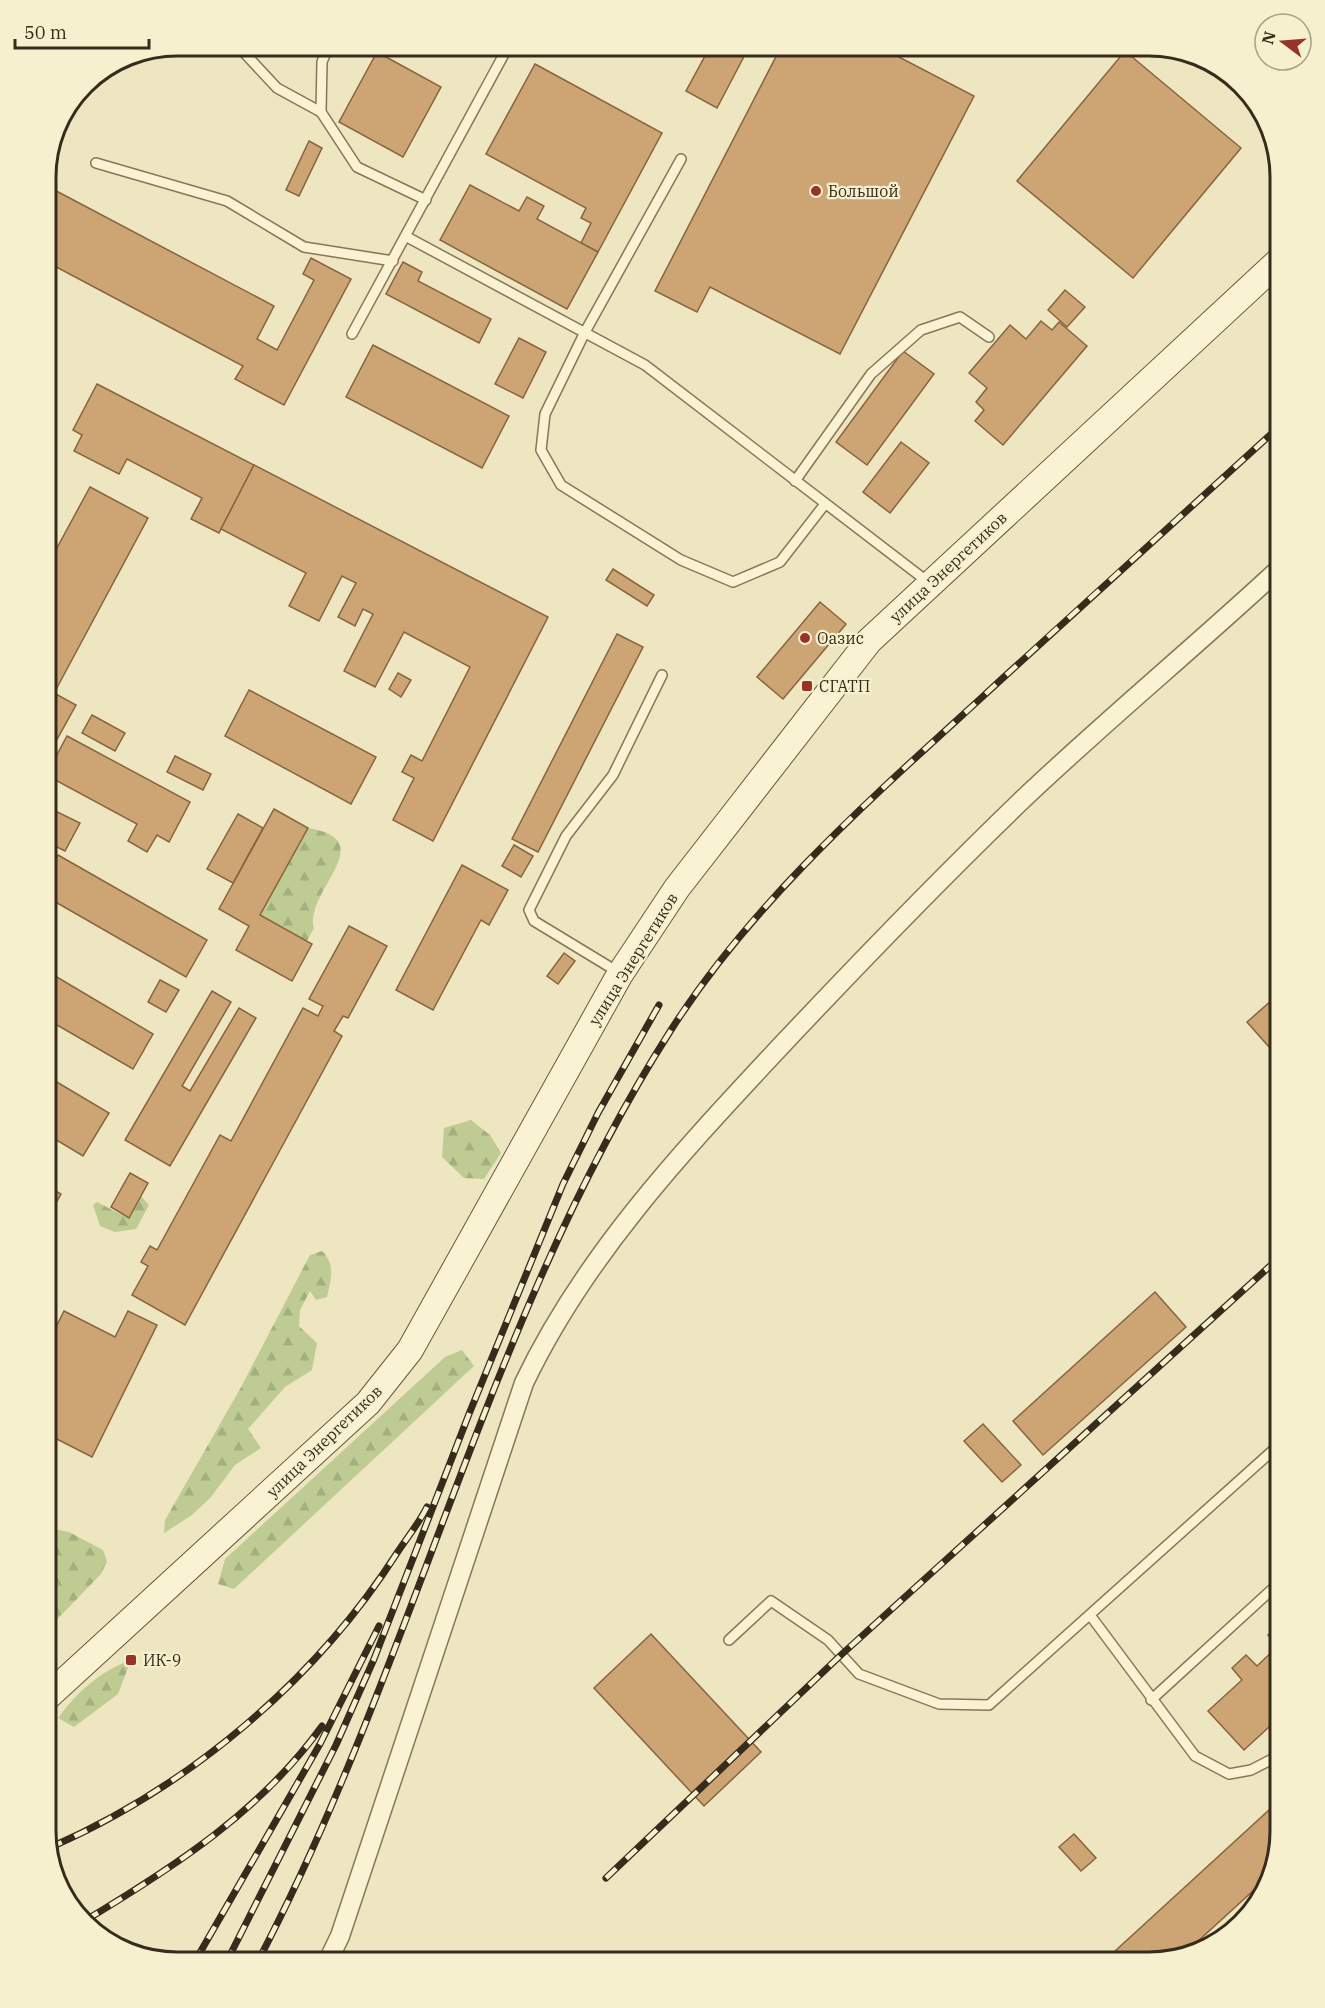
<svg xmlns="http://www.w3.org/2000/svg" width="1325" height="2008" font-family="'IBM Plex Serif',serif">
<style>
.forest{fill:url(#forest-firs)}
.building{fill:#cda575;stroke:#87643d;stroke-width:1.5}
.lines{fill:none;stroke-linecap:round;stroke-linejoin:round}
.lane-casing{stroke:#877758;stroke-width:12}
.street-casing{stroke:#877758;stroke-width:21}
.secondary-casing{stroke:#69583b;stroke-width:28}
.lane{stroke:#f9f3d3;stroke-width:9}
.street{stroke:#f9f3d3;stroke-width:18}
.secondary{stroke:#f9f3d3;stroke-width:26}
.rail-casing{stroke:#372c1c;stroke-width:7}
.rail{stroke:#f6f0cf;stroke-width:4.5;stroke-dasharray:14;stroke-linecap:butt}
.poi-dot{fill:#973427;stroke:#f6f0cf;stroke-width:2}
.labels{text-anchor:middle;dominant-baseline:central;stroke-width:4.5;stroke-linejoin:round;paint-order:stroke}
.poi-label{font-size:16px;fill:#372c1c;stroke:#f6f0cf;text-anchor:start}
.street-label{font-size:16px;fill:#372c1c;stroke:#f6f0cf}
.rim{fill:none;stroke:#372c1c;stroke-width:3}
</style>
<defs>
<pattern id="forest-firs" width="22" height="20" patternUnits="userSpaceOnUse" patternTransform="scale(1.5)"><rect width="22" height="20" fill="#becc94"/><path d="M5 1l3.5 6h-7zM16 11l3.5 6h-7z" fill="#a4af7f"/></pattern>
</defs>
<rect width="100%" height="100%" fill="#eee6c0"/>
<g class="forest">
<path d="M308 828C383 840 304 891 314 928L307 941 260 915Z"/>
<path d="M471 1120 490 1135 501 1153 484 1179 464 1178 442 1157 444 1128Z"/>
<path d="M141 1196 149 1205 136 1229 115 1232 100 1226 93 1205 97 1202 128 1218Z"/>
<path d="M322 1251C336 1265 331 1279 327 1297L316 1300 310 1291 300 1310 299 1326 317 1343 312 1370 285 1387 248 1429 261 1448 235 1465 211 1497 192 1515 164 1533 165 1520 240 1389 310 1255Z"/>
<path d="M462 1350 474 1366 234 1589 218 1584 225 1559 445 1357Z"/>
<path d="M45 1527 69 1532 103 1550 107 1561 101 1574 45 1632Z"/>
<path d="M131 1660 118 1694 74 1727 58 1718C77 1692 100 1671 131 1660Z"/>
</g>
<g class="building">
<path d="M711 45H750L717 108 686 91Z"/>
<path d="M782 45H876L974 96 840 354 710 287 697 312 655 291Z"/>
<path d="M1125 51 1241 148 1133 278 1017 181Z"/>
<path d="M377 52 441 87 403 157 339 122Z"/>
<path d="M535 64 662 133 598 252 581 243 591 223 581 218 586 208 486 154Z"/>
<path d="M309 141 322 148 299 196 286 190Z"/>
<path d="M45 185 274 306 257 339 277 350 314 280 303 274 311 258 351 279 284 405 235 379 243 366 45 261Z"/>
<path d="M470 185 519 211 527 197 544 206 537 219 598 252 567 309 440 240Z"/>
<path d="M403 262 422 272 418 281 491 319 479 343 386 294Z"/>
<path d="M1065 290 1085 307 1067 327 1048 310Z"/>
<path d="M1041 321 1052 330 1059 322 1087 346 1003 445 975 421 984 410 976 402 987 388 969 373 1010 325 1026 339Z"/>
<path d="M519 338 546 352 523 398 495 384Z"/>
<path d="M373 345 509 416 482 468 346 397Z"/>
<path d="M903 351 934 374 867 465 836 442Z"/>
<path d="M45 357 54 362 45 377Z"/>
<path d="M97 384 254 465 219 533 191 519 202 498 127 459 119 474 74 451 82 435 73 430Z"/>
<path d="M901 442 929 463 890 513 863 492Z"/>
<path d="M45 452 54 457 45 473Z"/>
<path d="M254 465 548 617 433 841 393 820 414 778 402 772 411 755 422 761 470 667 404 632 375 687 344 671 373 614 363 609 355 626 338 617 356 583 342 576 319 621 289 606 306 573 221 529Z"/>
<path d="M90 487 148 518 45 710V570Z"/>
<path d="M613 569 654 595 647 606 606 580Z"/>
<path d="M820 602 846 624 783 699 757 677Z"/>
<path d="M617 634 643 647 538 852 512 839Z"/>
<path d="M398 673 411 680 401 697 389 689Z"/>
<path d="M249 690 376 757 351 804 225 736Z"/>
<path d="M54 693 76 705 45 761V710Z"/>
<path d="M92 715 125 733 115 751 82 733Z"/>
<path d="M67 736 190 802 169 842 157 835 147 852 128 841 137 824 46 775Z"/>
<path d="M175 756 211 774 203 790 167 772Z"/>
<path d="M45 806 80 823 65 851 45 841Z"/>
<path d="M274 809 308 828 260 915 312 944 292 981 236 950 249 926 219 909Z"/>
<path d="M238 814 263 828 233 883 207 869Z"/>
<path d="M514 845 533 856 521 877 502 866Z"/>
<path d="M58 855 207 940 186 977 45 896V877Z"/>
<path d="M462 865 508 890 489 925 481 920 433 1010 396 990Z"/>
<path d="M349 926 387 946 348 1018 343 1016 334 1031 342 1036 185 1325 132 1295 148 1266 141 1262 150 1246 157 1250 220 1135 231 1141 303 1008 318 1016 323 1006 309 999Z"/>
<path d="M564 953 575 961 558 984 547 976Z"/>
<path d="M45 970 153 1034 133 1069 45 1018Z"/>
<path d="M160 980 179 990 166 1012 148 1002Z"/>
<path d="M212 991 231 1002 182 1086 190 1091 239 1008 256 1018 170 1166 125 1140Z"/>
<path d="M1280 993V1051L1276 1055 1247 1022Z"/>
<path d="M45 1075 109 1113 83 1156 45 1133Z"/>
<path d="M130 1173 148 1183 129 1218 111 1207Z"/>
<path d="M45 1185 61 1194 45 1223Z"/>
<path d="M1155 1292 1186 1327 1043 1455 1013 1421Z"/>
<path d="M64 1311 115 1337 128 1311 157 1325 92 1457 45 1433V1349Z"/>
<path d="M983 1424 1021 1465 1002 1482 964 1441Z"/>
<path d="M1280 1624V1717L1244 1750 1208 1711 1242 1680 1232 1668 1246 1655 1257 1666 1278 1646 1268 1635Z"/>
<path d="M651 1634 761 1752 704 1806 594 1688Z"/>
<path d="M1280 1800V1831L1267 1878 1185 1953 1148 1963H1102Z"/>
<path d="M1074 1834 1096 1858 1081 1871 1059 1847Z"/>
<path d="M149 1952 162 1961 146 1956Z"/>
</g>
<g class="lines">
<g class="lane-casing">
<g id="lane">
<path d="M237 45 277 88 321 112"/>
<path d="M329 45 322 62 321 112 357 167 426 200"/>
<path d="M681 159 585 332 545 414 541 450 561 485 681 560 733 582 780 562 825 504"/>
<path d="M96 163 227 201 304 247 393 261"/>
<path d="M407 237 645 365 928 582"/>
<path d="M352 334 509 45"/>
<path d="M795 481 871 374 921 330 960 317 989 337"/>
<path d="M618 972 534 921 529 910 566 836 613 775 662 675"/>
<path d="M1090 1615 1195 1756 1229 1774 1251 1770 1280 1755"/>
<path d="M729 1640 771 1601 828 1640 859 1674 939 1704 989 1705 1280 1444"/>
<path d="M1151 1700 1280 1582"/>
</g>
</g>
<g class="street-casing">
<path id="street" d="M327 1963 340 1936 524 1383C585 1255 682 1152 778 1049 857 965 938 881 1021 801 1105 721 1195 647 1280 568"/>
</g>
<g class="secondary-casing">
<path id="secondary" d="M45 1699 368 1403 410 1350 620 974 677 888 869 641 1280 260"/>
</g>
<use href="#lane" class="lane"/>
<use href="#street" class="street"/>
<use href="#secondary" class="secondary"/>
<g class="rail-casing">
<g id="rail">
<path d="M49 1848C189 1787 315 1681 397 1553 407 1538 419 1523 427 1507"/>
<path d="M606 1878 841 1655 1280 1257"/>
<path d="M86 1920C174 1867 261 1811 322 1726"/>
<path d="M194 1963 320 1744 379 1626"/>
<path d="M226 1963 336 1745 374 1659 469 1414 563 1184 598 1113 659 1005"/>
<path d="M257 1963C416 1661 486 1319 671 1030 752 903 868 801 979 700 1079 608 1180 517 1280 426"/>
</g>
</g>
<use href="#rail" class="rail"/>
</g>
<g class="poi-dot">
<circle cx="816" cy="191" r="6"/>
<circle cx="805" cy="638" r="6"/>
<rect x="801" y="680" width="12" height="12" rx="3"/>
<rect x="125" y="1654" width="12" height="12" rx="3"/>
</g>
<g class="labels">
<g class="poi-label">
<text x="828" y="191">Большой</text>
<text x="817" y="638">Оазис</text>
<text x="819" y="686">СГАТП</text>
<text x="143" y="1660">ИК-9</text>
</g>
<g class="street-label">
<text transform="translate(948 567) rotate(-43)">улица Энергетиков</text>
<text transform="translate(633 959) rotate(-58)">улица Энергетиков</text>
<text transform="translate(324 1441) rotate(-44)">улица Энергетиков</text>
</g>
</g>
<path d="M0 0H1325V2008H0ZM177 56H1149A121 121 0 0 1 1270 177V1831A121 121 0 0 1 1149 1952H177A121 121 0 0 1 56 1831V177A121 121 0 0 1 177 56Z" fill="#f6f0cf" fill-rule="evenodd"/>
<path class="rim" d="M177 56H1149A121 121 0 0 1 1270 177V1831A121 121 0 0 1 1149 1952H177A121 121 0 0 1 56 1831V177A121 121 0 0 1 177 56Z"/>
<g transform="translate(1283 42) rotate(286)"><circle r="28" fill="#f6f0cf" stroke="#aaa287" stroke-width="1.5"/>
<path d="M0-4.5L10 22L0 15L-10 22Z" fill="#973427"/>
<text y="-9" font-size="16" font-weight="bold" text-anchor="middle" fill="#372c1c">N</text>
</g>
<path d="M15 39v9h134v-9" fill="none" stroke="#372c1c" stroke-width="3"/>
<text x="24" y="39" font-size="18" fill="#372c1c" stroke="#f6f0cf" stroke-width="4.5" paint-order="stroke">50 m</text>
</svg>
